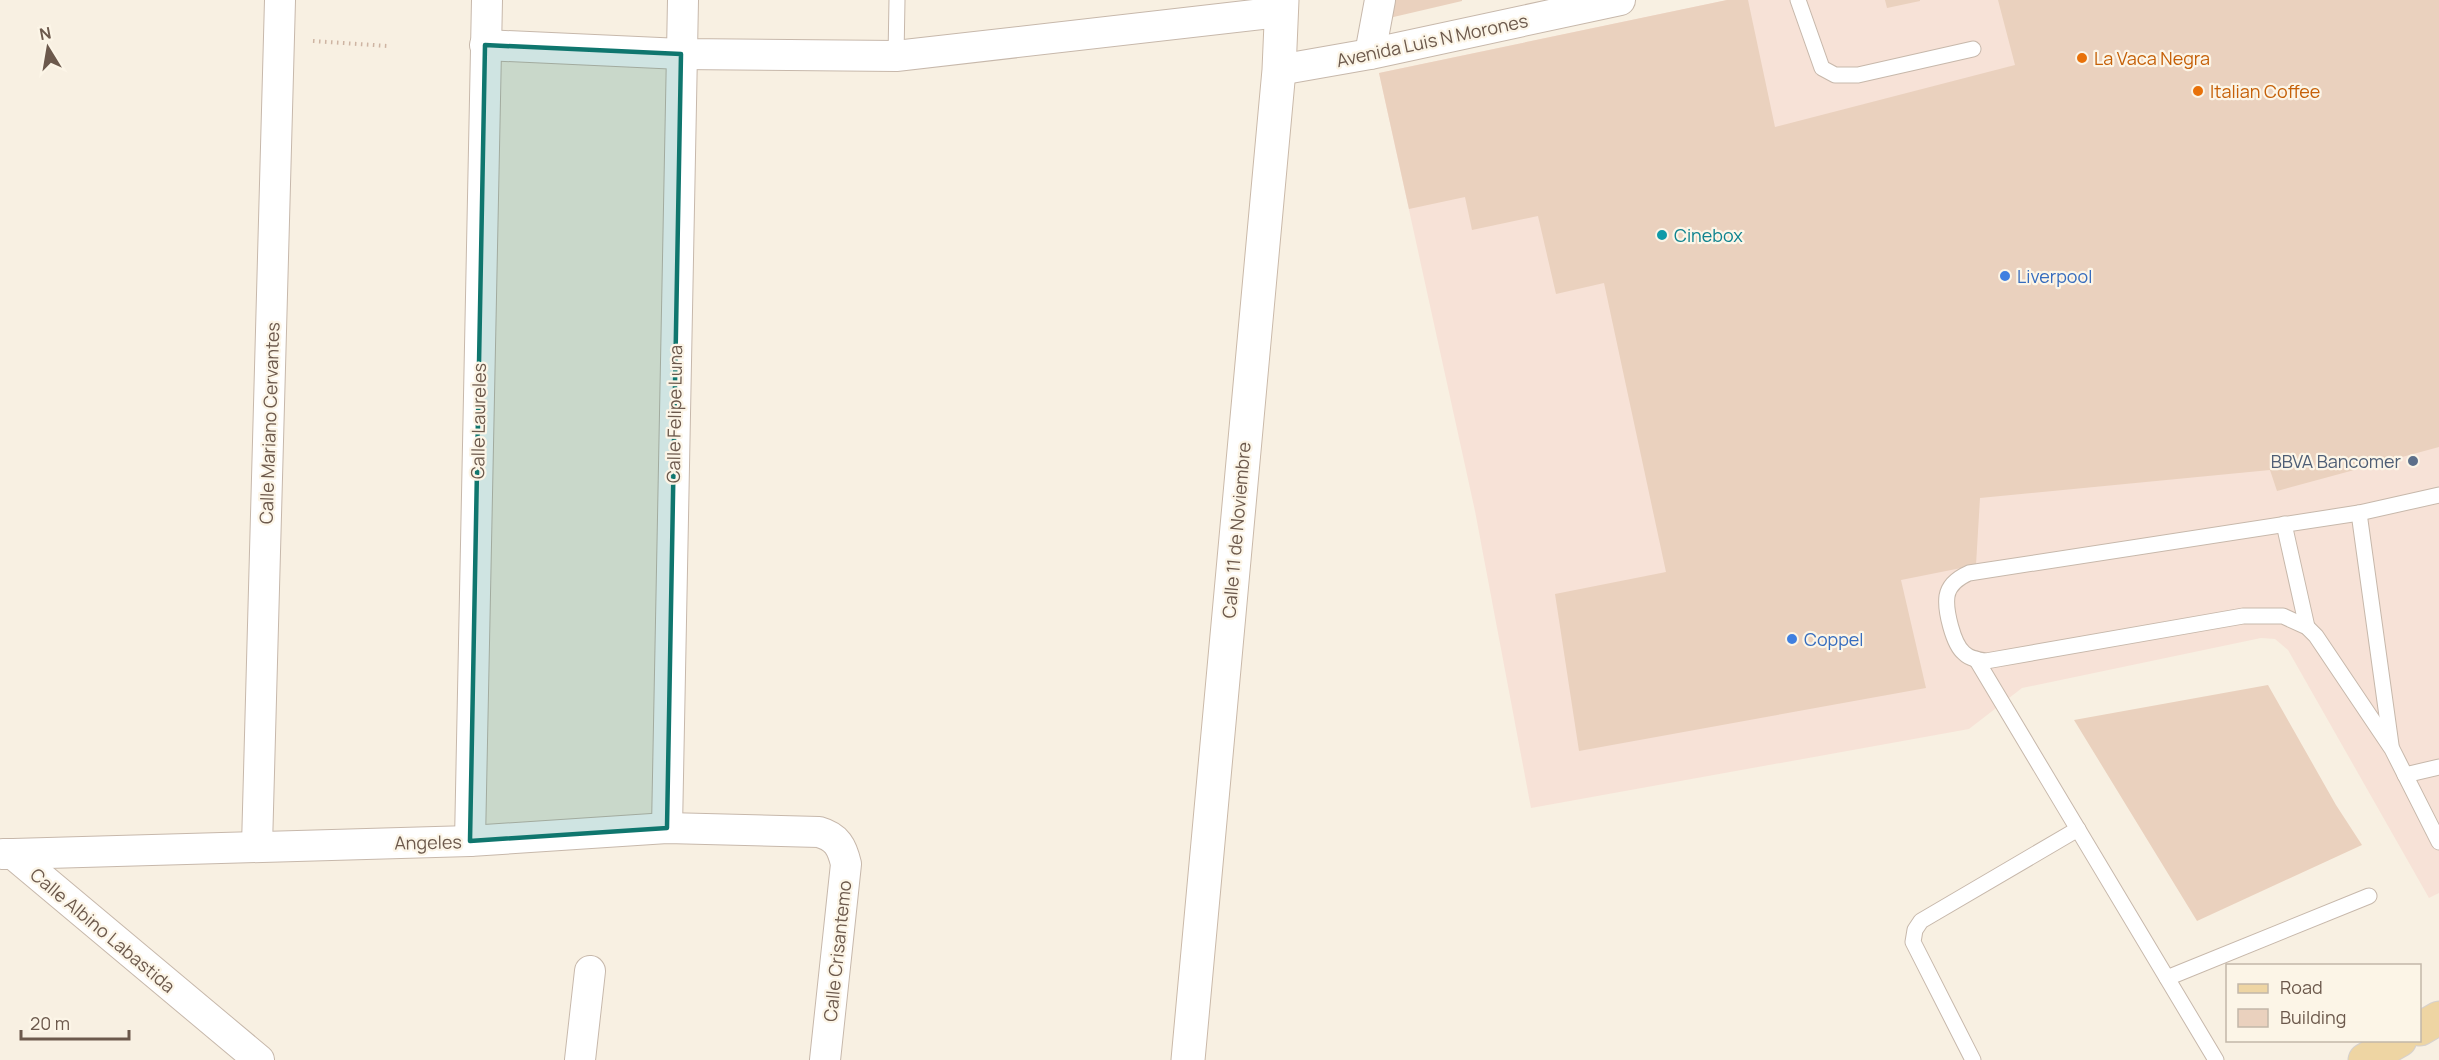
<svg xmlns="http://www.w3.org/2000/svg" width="2439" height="1060" font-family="Manrope,sans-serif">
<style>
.commercial{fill:#f7e2d7}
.building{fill:#ead1be}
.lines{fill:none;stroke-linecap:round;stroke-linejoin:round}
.lane-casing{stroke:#c7b8ab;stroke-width:17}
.street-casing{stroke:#c7b8ab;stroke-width:32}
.secondary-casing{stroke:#cab9a9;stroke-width:35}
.primary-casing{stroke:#d6d1cd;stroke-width:35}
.path{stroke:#ceb4a2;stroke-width:4;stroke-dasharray:1.5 4.5;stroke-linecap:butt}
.lane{stroke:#fff;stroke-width:15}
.street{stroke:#fff;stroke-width:30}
.secondary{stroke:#fff;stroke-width:33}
.primary{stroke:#eed5a3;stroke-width:33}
.marked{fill:#0f766e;fill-opacity:0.2;stroke:#0f766e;stroke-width:4.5;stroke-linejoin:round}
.food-dot{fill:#e8710a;stroke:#fcf5e7;stroke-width:2}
.culture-dot{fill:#0f9aa8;stroke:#fcf5e7;stroke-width:2}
.shop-dot{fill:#3f7fe0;stroke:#fcf5e7;stroke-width:2}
.service-dot{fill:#5c6f8a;stroke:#fcf5e7;stroke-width:2}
.labels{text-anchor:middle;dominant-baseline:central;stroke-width:4.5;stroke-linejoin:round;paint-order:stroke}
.street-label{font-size:18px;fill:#6c594c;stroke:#fcf5e7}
.food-label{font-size:18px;fill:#c56008;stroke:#fcf5e7;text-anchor:start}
.culture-label{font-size:18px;fill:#0d838f;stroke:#fcf5e7;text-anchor:start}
.shop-label{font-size:18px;fill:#366cbe;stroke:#fcf5e7;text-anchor:start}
.service-label{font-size:18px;fill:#4e5e75;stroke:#fcf5e7;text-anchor:end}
</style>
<rect width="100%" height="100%" fill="#f8f0e2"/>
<path class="commercial" d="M1727 0H2439V893L2429 898 2288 650 2275 639 2261 638 2022 688 1969 729 1531 808 1475 511 1379 73Z"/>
<g class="building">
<path d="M1388 0H1462V1L1385 19Z"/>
<path d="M1727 0H1748L1775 127 2015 65 1998 0H2439V447L2277 491 2270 470 1980 498 1976 565 1901 580 1926 688 1579 751 1555 594 1666 572 1604 283 1556 294 1538 216 1472 230 1465 197 1409 209 1379 73Z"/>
<path d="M1885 0H1920V1L1887 8Z"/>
<path d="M2268 685 2336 805 2362 845 2197 921 2074 720Z"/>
</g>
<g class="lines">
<g class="lane-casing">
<g id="lane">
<path d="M1798 0 1822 68 1835 75H1858L1973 49"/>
<path d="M896 56 897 0"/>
<path d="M2439 495 2359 513 1969 573C1960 577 1949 584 1947 596 1945 610 1953 644 1964 653 1970 659 1978 660 1986 661L2243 616H2283L2307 627 2316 636 2392 749 2439 842"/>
<path d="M2359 513 2391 745"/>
<path d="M2284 524 2307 627"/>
<path d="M1976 659 2216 1060"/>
<path d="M2405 775 2439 767"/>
<path d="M2167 978 2369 896"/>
<path d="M1973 1060 1913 942 1915 930 1921 921 2078 829"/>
</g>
</g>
<g class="street-casing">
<g id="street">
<path d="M485 45 681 54 896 56 1280 12"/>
<path d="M1370 54 1380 0"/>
<path d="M1279 70 1370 54 1620 0"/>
<path d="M667 828 683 0"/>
<path d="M470 841 487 0"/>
<path d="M257 846 280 0"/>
<path d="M3 854H13L259 1060"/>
<path d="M13 854 470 841 667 828 819 832C837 837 842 847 846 864L825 1060"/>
<path d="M580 1060 590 971"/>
</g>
</g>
<g class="secondary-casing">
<path id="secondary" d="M1188 1060 1279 70 1282 0"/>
</g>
<g class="primary-casing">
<g id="primary">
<path d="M2420 1029 2439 1018"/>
<path d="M2365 1060 2400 1040"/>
</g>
</g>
<path class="path" d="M313 41 388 46"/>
<use href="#lane" class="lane"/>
<use href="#street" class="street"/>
<use href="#secondary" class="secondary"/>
<use href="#primary" class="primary"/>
</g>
<path class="marked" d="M485 45 681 54 667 828 470 841Z"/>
<g class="food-dot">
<circle cx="2082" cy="58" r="6"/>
<circle cx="2198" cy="91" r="6"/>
</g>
<circle class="culture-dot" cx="1662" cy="235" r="6"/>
<g class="shop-dot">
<circle cx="2005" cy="276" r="6"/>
<circle cx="1792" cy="639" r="6"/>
</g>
<circle class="service-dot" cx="2413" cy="461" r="6"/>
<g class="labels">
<g class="street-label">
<text transform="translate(1432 40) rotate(-12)">Avenida Luis N Morones</text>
<text transform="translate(674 414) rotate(-89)">Calle Felipe Luna</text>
<text transform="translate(478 421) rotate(-89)">Calle Laureles</text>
<text transform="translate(269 423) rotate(-88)">Calle Mariano Cervantes</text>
<text transform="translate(1236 530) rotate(-85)">Calle 11 de Noviembre</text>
<text transform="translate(428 842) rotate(-1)">Angeles</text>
<text transform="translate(103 930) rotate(40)">Calle Albino Labastida</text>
<text transform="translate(837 951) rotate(-84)">Calle Crisantemo</text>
</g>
<g class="food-label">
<text x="2094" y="58">La Vaca Negra</text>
<text x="2210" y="91">Italian Coffee</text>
</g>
<g class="culture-label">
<text x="1674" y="235">Cinebox</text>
</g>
<g class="shop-label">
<text x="2017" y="276">Liverpool</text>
<text x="1804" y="639">Coppel</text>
</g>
<g class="service-label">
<text x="2401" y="461">BBVA Bancomer</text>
</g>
</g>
<rect x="2226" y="964" width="195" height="78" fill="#fcf5e7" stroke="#c2b7a9" stroke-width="1.5"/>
<rect x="2238" y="984" width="30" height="9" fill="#eed5a3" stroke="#c2b7a9" stroke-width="1.5"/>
<text x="2280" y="994" font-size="18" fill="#6c594c">Road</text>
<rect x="2238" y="1009" width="30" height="18" fill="#ead1be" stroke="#c2b7a9" stroke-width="1.5"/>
<text x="2280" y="1024" font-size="18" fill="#6c594c">Building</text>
<g transform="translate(48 48) rotate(349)" stroke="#fcf5e7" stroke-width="4.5" paint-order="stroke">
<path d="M0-4.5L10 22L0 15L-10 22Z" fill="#6c594c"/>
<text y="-9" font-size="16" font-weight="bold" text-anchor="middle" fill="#6c594c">N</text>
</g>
<path d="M21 1030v9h108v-9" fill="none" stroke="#6c594c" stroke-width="3"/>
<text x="30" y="1030" font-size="18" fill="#6c594c" stroke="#fcf5e7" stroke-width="4.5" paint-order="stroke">20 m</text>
</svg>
